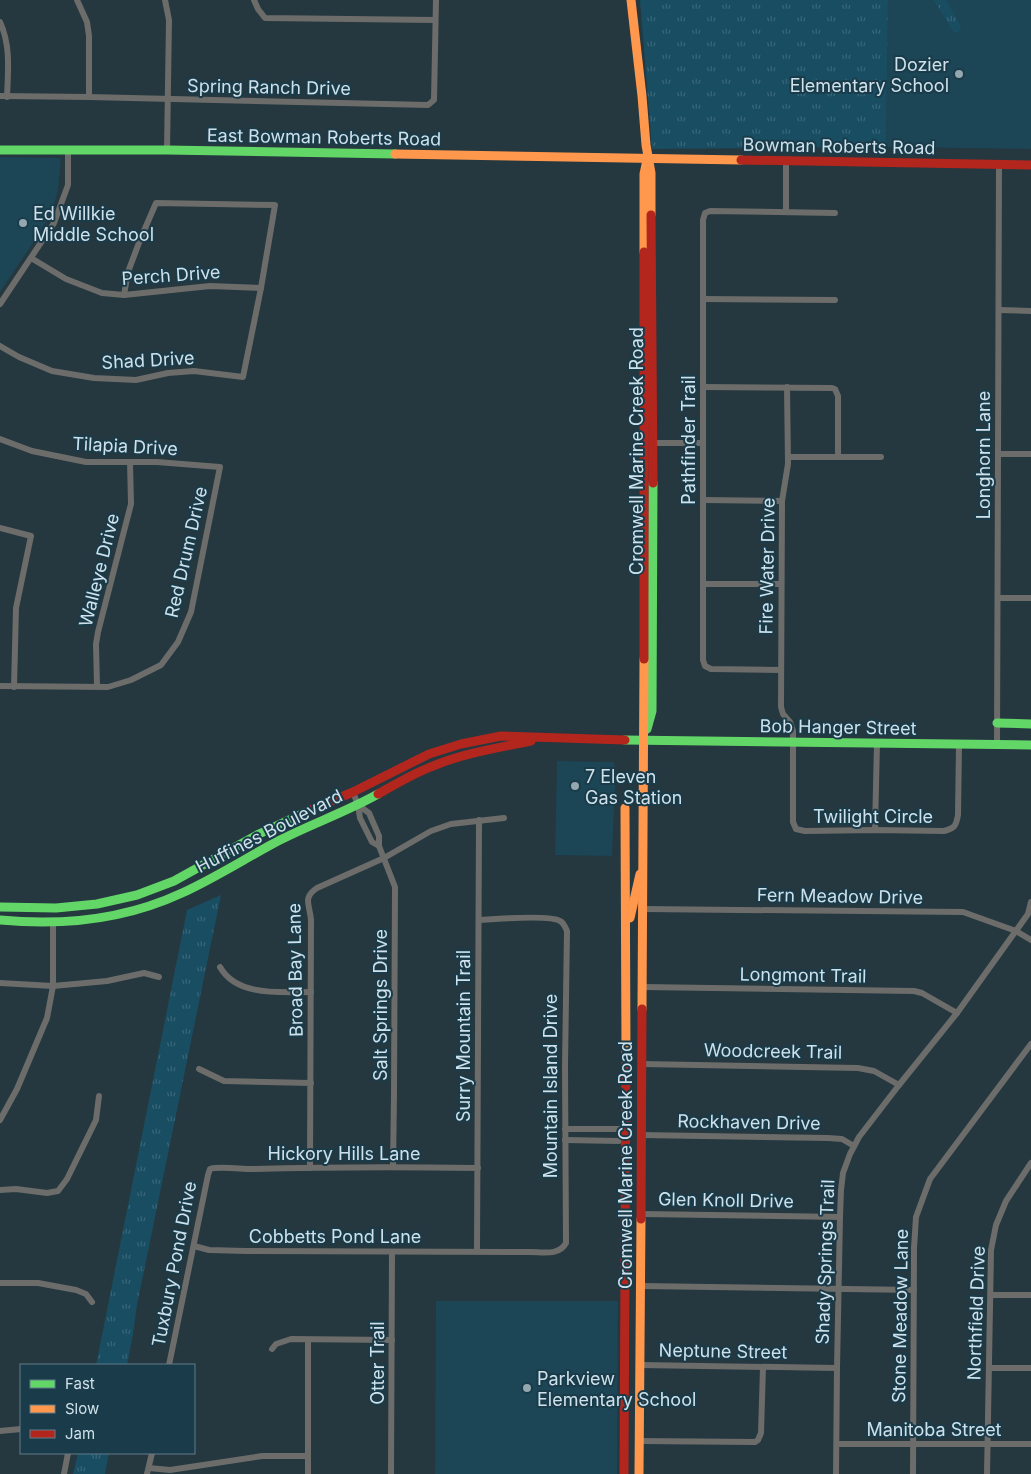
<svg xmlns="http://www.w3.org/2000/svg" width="1031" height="1474" font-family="Inter,sans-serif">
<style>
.built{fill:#1c4555}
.grass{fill:url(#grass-tufts)}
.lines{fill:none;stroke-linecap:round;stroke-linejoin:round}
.street{stroke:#6c6c6a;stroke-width:6}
.fast{stroke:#63d668;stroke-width:9}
.slow{stroke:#ff974d;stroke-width:9}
.jam{stroke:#b3261e;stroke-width:9}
.poi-dot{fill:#94a6ae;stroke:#1a3b4a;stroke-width:2}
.labels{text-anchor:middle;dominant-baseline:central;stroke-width:4;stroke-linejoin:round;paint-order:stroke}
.poi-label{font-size:18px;fill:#cfe1ea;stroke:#1a3b4a;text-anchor:start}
.street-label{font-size:18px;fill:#cfe1ea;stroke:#1a3b4a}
</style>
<defs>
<pattern id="grass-tufts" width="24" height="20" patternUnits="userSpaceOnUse" patternTransform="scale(1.25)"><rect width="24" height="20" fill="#184d62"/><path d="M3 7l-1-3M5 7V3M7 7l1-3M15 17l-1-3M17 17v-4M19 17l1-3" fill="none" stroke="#396679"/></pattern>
</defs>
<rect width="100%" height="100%" fill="#25373f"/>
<g class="built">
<path d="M888 0H1031V149L886 147Z"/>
<path d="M0 157 61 158 58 191 52 211 39 234 0 292Z"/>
<path d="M557 761 613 762 616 769 612 856 555 855Z"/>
<path d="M436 1301H618L617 1474H435Z"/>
</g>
<g class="grass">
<path d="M640 0H888L886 147 652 149Z"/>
<path d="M934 0H946L961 26 959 32 954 33Z"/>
<path d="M221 895 137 1305 133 1334 127 1365H96L187 910Z"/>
<path d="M78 1453H109L105 1474H73Z"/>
</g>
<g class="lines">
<g class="street">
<path d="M77 0 87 22 89 36V97"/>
<path d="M165 0 169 20 167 150"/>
<path d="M254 0 258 9 265 18 435 20"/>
<path d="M0 22C11 46 8 71 7 97"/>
<path d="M0 96 89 97 428 105 434 100 436 0"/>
<path d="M786 212V161"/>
<path d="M31 258 66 279 102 293 124 295 210 286 261 288"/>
<path d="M703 299 835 300"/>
<path d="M0 304 54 223 68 185V151"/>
<path d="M999 310 1031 311"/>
<path d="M0 346 19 357 52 371 94 378 136 380 168 373 194 371 243 377 261 288 275 205 156 203 140 240 128 272 124 295"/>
<path d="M703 387 832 388 835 389 838 396V457"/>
<path d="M787 387 788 464 782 501 781 707 783 714 790 722 793 731V822L796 829 805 831 875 830 944 831C955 828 956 826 958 815L959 745"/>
<path d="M0 439 32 451 86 462H157L220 467 191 612 178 642 161 665 131 680 108 687 0 686"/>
<path d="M653 443H703"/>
<path d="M998 454H1031"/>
<path d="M788 457H881"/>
<path d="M703 500 782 501"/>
<path d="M0 528 31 536 16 608 14 687"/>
<path d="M703 584H781"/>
<path d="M998 598H1031"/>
<path d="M781 670 711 669 705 666 703 660V220L705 213 710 211 835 213"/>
<path d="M97 686 96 644 98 632 131 504 130 462"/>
<path d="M997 744 999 165"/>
<path d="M353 792 358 805 360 818 372 842 379 846"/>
<path d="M358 805 369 813 379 836V846L395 887 394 1094 393 1167"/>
<path d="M875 830 877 743"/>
<path d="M643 909 963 912 1016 931 1031 940"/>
<path d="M220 967C237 997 281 992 311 992"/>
<path d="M0 983 53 986 107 981 144 973 159 977"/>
<path d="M643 987 914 991 922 993 957 1013"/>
<path d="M642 1064 858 1068 874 1071 899 1085"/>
<path d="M199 1069 224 1081 311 1083"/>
<path d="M0 1120 17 1089 47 1018 53 986V924"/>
<path d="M641 1135 828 1138 842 1139 854 1146"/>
<path d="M565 1140 619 1141 626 1135 619 1129H565"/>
<path d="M310 1168 311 920C310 905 302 898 317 888L384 858 431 831 451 824 504 818"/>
<path d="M0 1190 16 1189 47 1193 58 1191 67 1179 96 1120 99 1096"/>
<path d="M641 1214 840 1217"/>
<path d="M194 1246 209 1250 246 1251 530 1252C543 1252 559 1256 566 1243L565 1066 567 931C565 927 564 923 560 921 551 915 493 919 479 920"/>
<path d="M477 1251 479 820"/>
<path d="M0 1283H38L76 1290 86 1294 92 1302"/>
<path d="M640 1286 914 1290"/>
<path d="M991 1295H1031"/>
<path d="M308 1340V1474"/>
<path d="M272 1349 276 1344 291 1339 392 1340"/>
<path d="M169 1365 208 1175 210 1169C218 1166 241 1169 252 1169 327 1167 402 1167 478 1168"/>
<path d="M640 1365 837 1368"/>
<path d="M989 1368H1031"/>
<path d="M0 1431 21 1429"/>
<path d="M639 1441 755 1442 758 1440 761 1433 763 1367"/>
<path d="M837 1444H1031"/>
<path d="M149 1468 170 1470 262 1456H308"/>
<path d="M64 1474 68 1453"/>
<path d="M147 1474 152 1453"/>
<path d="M391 1474 392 1252"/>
<path d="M836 1474 837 1368 840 1217 841 1190 843 1173 850 1154 859 1137 899 1085 957 1013 1028 914 1031 902"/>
<path d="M913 1474 914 1248 916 1217 930 1179 1031 1044"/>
<path d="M987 1474 991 1250 996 1225 1006 1201 1031 1163"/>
</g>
<g class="fast">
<path d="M0 150H167L395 154"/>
<path d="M997 723 1031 724"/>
<path d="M647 729 652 711 653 483"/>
<path d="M625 740 1031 745"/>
<path d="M0 907 56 908 97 904 137 895 174 881 259 834 306 812"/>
<path d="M0 920C62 926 124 920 182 893 215 878 246 858 278 841 311 824 346 812 378 794"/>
</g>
<g class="slow">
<path d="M631 0 642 96 646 145 651 173V215"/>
<path d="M395 154 741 160"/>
<path d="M644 252V174L647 160"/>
<path d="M625 808 626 1053"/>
<path d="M630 918 640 874"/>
<path d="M642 1009 644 659"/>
<path d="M639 1474 641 1219"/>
</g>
<g class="jam">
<path d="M741 160 1031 165"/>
<path d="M651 215 653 483"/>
<path d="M644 252V659"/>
<path d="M378 794C396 784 414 773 433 766 464 753 498 748 531 741"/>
<path d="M306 812 353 792 429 754 461 744 501 736 625 740"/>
<path d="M641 1219 642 1009"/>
<path d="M624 1474 626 1053"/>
</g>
</g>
<g class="poi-dot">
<circle cx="959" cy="74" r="5"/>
<circle cx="23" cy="223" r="5"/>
<circle cx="575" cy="786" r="5"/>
<circle cx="527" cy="1388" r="5"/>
</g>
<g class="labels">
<g class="poi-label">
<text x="949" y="64" text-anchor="end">Dozier<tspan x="949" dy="21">Elementary School</tspan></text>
<text x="33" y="213">Ed Willkie<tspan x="33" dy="21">Middle School</tspan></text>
<text x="585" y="776">7 Eleven<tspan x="585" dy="21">Gas Station</tspan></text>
<text x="537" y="1378">Parkview<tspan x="537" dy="21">Elementary School</tspan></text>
</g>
<g class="street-label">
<text transform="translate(269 87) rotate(1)">Spring Ranch Drive</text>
<text transform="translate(324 137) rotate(1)">East Bowman Roberts Road</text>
<text transform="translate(839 146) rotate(1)">Bowman Roberts Road</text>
<text transform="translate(171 275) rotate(-4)">Perch Drive</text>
<text transform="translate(148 360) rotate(-3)">Shad Drive</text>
<text transform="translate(688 440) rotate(-90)">Pathfinder Trail</text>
<text transform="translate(125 446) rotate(3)">Tilapia Drive</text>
<text transform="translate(636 451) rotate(-90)">Cromwell Marine Creek Road</text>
<text transform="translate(983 455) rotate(-90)">Longhorn Lane</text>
<text transform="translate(186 552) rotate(-77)">Red Drum Drive</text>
<text transform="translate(767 566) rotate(-89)">Fire Water Drive</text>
<text transform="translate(99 570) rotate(-76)">Walleye Drive</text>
<text transform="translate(838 727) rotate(1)">Bob Hanger Street</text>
<text x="873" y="816">Twilight Circle</text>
<text transform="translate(269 831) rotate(-27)">Huffines Boulevard</text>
<text transform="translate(840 896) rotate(1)">Fern Meadow Drive</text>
<text transform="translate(295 970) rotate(-91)">Broad Bay Lane</text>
<text transform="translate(803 975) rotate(1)">Longmont Trail</text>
<text transform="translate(380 1005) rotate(-90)">Salt Springs Drive</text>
<text transform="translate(463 1036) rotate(-90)">Surry Mountain Trail</text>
<text transform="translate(773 1051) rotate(1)">Woodcreek Trail</text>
<text transform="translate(550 1086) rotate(-90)">Mountain Island Drive</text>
<text transform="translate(749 1122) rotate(1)">Rockhaven Drive</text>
<text x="344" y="1153">Hickory Hills Lane</text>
<text transform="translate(625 1165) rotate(-90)">Cromwell Marine Creek Road</text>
<text transform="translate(726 1200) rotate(1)">Glen Knoll Drive</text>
<text x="335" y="1236">Cobbetts Pond Lane</text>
<text transform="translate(825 1262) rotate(-88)">Shady Springs Trail</text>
<text transform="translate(174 1264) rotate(-79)">Tuxbury Pond Drive</text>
<text transform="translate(976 1313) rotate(-88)">Northfield Drive</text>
<text transform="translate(900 1316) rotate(-89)">Stone Meadow Lane</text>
<text transform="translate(723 1351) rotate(1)">Neptune Street</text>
<text transform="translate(377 1363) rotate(-90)">Otter Trail</text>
<text x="934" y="1429">Manitoba Street</text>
</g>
</g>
<rect x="20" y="1364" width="175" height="90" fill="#1a3b4a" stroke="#627d8a"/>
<rect x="30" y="1380" width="25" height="8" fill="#63d668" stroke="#627d8a"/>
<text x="65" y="1389" font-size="15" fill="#cfe1ea">Fast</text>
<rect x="30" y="1405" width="25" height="8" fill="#ff974d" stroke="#627d8a"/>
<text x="65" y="1414" font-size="15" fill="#cfe1ea">Slow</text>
<rect x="30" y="1430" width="25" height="8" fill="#b3261e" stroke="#627d8a"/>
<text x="65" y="1439" font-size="15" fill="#cfe1ea">Jam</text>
</svg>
